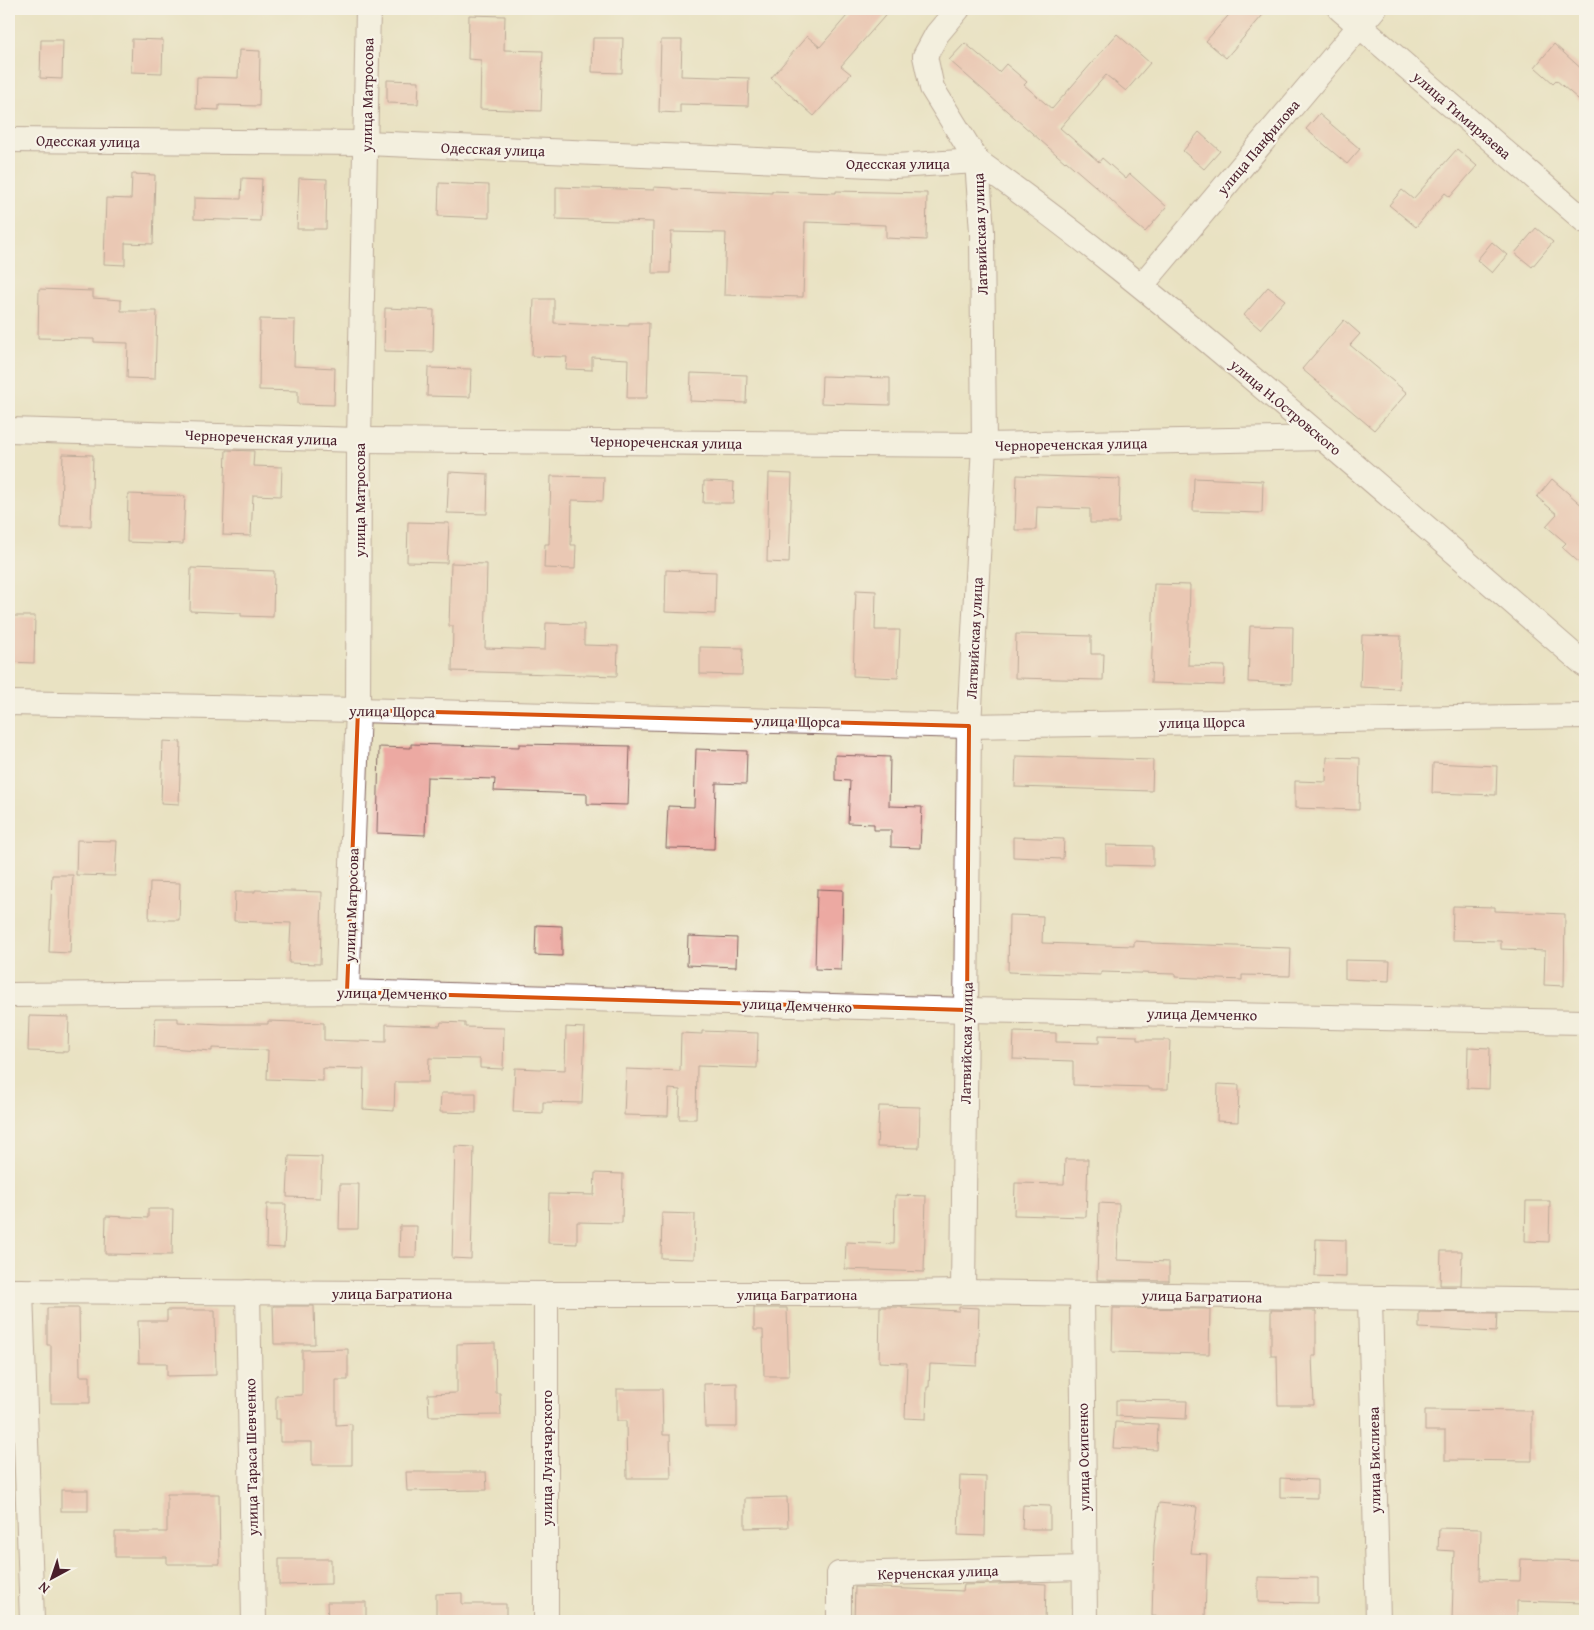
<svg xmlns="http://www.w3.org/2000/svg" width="1594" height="1630" font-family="'Gentium Book Plus',serif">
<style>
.building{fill:#eca9a2}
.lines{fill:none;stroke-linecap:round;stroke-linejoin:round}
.minor-casing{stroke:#826360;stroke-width:26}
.minor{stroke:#fff;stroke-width:24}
.marked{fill:none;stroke:#d8530f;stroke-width:4;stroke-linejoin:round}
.labels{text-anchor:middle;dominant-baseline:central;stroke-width:4.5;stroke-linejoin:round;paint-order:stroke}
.street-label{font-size:15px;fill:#4a1f2b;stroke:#f7f3e8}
</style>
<rect width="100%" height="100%" fill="#f7f3e8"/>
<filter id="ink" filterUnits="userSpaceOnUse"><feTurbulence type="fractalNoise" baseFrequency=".02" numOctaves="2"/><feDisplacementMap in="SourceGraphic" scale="10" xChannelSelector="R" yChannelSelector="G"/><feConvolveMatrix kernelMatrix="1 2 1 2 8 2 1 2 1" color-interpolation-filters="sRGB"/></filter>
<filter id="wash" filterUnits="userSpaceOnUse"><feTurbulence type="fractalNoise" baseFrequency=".0096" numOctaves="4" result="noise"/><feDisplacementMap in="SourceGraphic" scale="20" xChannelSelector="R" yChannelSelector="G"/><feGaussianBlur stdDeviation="1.12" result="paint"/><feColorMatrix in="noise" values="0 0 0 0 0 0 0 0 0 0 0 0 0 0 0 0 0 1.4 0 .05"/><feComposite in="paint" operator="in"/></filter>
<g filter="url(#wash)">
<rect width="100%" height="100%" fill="#e9e2c2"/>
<g id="blocks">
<g class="building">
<path d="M853 9H891L841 66 851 74 814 116 771 78 807 36 820 47Z"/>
<path d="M1234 9H1268L1226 58 1206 41Z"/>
<path d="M469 15 505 16 504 50 543 51 541 111 480 109 481 60 468 59Z"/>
<path d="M1117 34 1150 63 1126 91 1106 75 1060 128 1099 162 1102 158 1126 179 1130 174 1167 207 1145 232 1126 216 1127 215 1109 198 1066 161 1065 162 949 60 965 43 999 72 1006 64 1027 82 1024 85 1052 109Z"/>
<path d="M593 38H623L622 73 592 72Z"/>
<path d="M132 39 163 40 162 73 131 72Z"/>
<path d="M41 40H63L62 79 40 78Z"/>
<path d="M661 40H682L681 76 749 78 748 106 680 104V113L659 112Z"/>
<path d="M1554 44 1585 72V105L1556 80 1553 83 1535 67Z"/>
<path d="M239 50 260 51 259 106 219 105V110L196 109 197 77 238 78Z"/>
<path d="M387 80 419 81 418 104 387 103Z"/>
<path d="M1319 114 1360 149 1347 164 1306 129Z"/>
<path d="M1199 132 1220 151 1204 169 1183 151Z"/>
<path d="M1457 149 1477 166 1450 197 1445 193 1416 227 1389 205 1402 190 1413 199Z"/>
<path d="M132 174 155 175 153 244 125 243V265L104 264 106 198 131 199Z"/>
<path d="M242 178 262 179 260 221 194 219V198L241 199Z"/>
<path d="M299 178 327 179 326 229H297Z"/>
<path d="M439 183 489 185V218L438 216Z"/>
<path d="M556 187 654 190V187L672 188V189L772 193V191L836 193V191L927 193 926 240 886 238V225L805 222 803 297 724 295 726 233 671 232 670 273H652L653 222 556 219Z"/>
<path d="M1536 228 1553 242 1532 267 1515 253Z"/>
<path d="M1492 242 1507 255 1492 273 1477 260Z"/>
<path d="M1268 287 1285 300 1260 329 1244 315Z"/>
<path d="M39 289 93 291V298L121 300V311H157L155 379 127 378 128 343 94 342V339L38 338Z"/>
<path d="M534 299H554V323L629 326V323H649L647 398H627L628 359 592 357V370L566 369 567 357 532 356Z"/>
<path d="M385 308 434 310 433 352 384 351Z"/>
<path d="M260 319 295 320 294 366 335 368 334 405 298 404V391L259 390Z"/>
<path d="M1344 320 1360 334 1350 345 1407 393 1374 430 1302 369Z"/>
<path d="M428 368 471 369 470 397 427 396Z"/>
<path d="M691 373 747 375 746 403 690 401Z"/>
<path d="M822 376 890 378V405L821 403Z"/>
<path d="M226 450 254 451 253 466 282 467 281 496 253 495 251 536 223 535Z"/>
<path d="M63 454 93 455 91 526H60Z"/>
<path d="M449 472 488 474 487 514 447 513Z"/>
<path d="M769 473 792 474 789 563 767 562Z"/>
<path d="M1017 475 1120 479 1119 523H1090V509L1037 507 1036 530H1015Z"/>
<path d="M551 476 604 477 603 501 572 500 571 545H576L575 569 544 568 545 544H549Z"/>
<path d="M1194 478 1263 481 1262 513 1193 511Z"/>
<path d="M1552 479 1585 508V568L1562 547 1566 543 1546 526 1557 514 1537 497Z"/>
<path d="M704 481 734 482 733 503H703Z"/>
<path d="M128 494 185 496 183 544 127 542Z"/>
<path d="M408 522 449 523 447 563 407 562Z"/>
<path d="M451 563 487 564 485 648 545 650 546 623 584 624V645L618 646 617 676 452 671 453 626H449Z"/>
<path d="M191 568 274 571 273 617 241 616V613L190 611Z"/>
<path d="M666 570 716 572 715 614 665 612Z"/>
<path d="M1154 584 1190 585 1188 665 1225 666 1224 685 1151 683Z"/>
<path d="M856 590 876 591 875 630H900L898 678 853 676Z"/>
<path d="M9 616H35L34 663 9 662Z"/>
<path d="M1250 626 1293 627 1292 684 1248 682Z"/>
<path d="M1016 634 1091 636V654H1104L1103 680 1015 678Z"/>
<path d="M1362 635 1401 636 1399 689 1360 687Z"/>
<path d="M700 647 743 648 742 675 700 674Z"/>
<path d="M163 741 181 742 179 804 161 803Z"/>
<path d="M411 744 519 747V744L630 746 628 805 587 804V794L494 791 495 779 427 777 425 835 377 833 379 747 411 748Z"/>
<path d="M696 749 747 751 746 784 716 783 714 849 666 848 668 806 694 807Z"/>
<path d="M835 755 890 757 889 806 922 807 920 848 891 847V830H874V824L848 823 850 781 835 780Z"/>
<path d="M1016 756 1153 760 1152 791 1015 787Z"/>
<path d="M1327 757 1360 758 1359 810 1295 808V781L1326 782Z"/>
<path d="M1433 763 1497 766 1496 795 1432 793Z"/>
<path d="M1013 837 1064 839 1063 859 1013 857Z"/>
<path d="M77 840 117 841 115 876 76 875Z"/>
<path d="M1106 845 1153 846V866L1106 865Z"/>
<path d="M52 875H73L70 953 49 952Z"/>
<path d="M150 882 180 883 179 920H149Z"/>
<path d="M817 889 843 890 841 970 815 969Z"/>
<path d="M255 890 322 892 320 964 289 963 291 923 234 921 235 892H255Z"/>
<path d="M1453 906 1495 907V911L1565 914 1564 986 1544 985 1545 951 1501 949V941L1452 940Z"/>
<path d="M1009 915 1043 916 1042 943 1134 946V941L1151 942V943L1291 948 1290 976 1242 975V980L1175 977V974L1101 972V975L1008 972Z"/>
<path d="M536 925 562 926V956L535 955Z"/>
<path d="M688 936 737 938 736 967 687 965Z"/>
<path d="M1345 960 1390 961 1389 981 1345 979Z"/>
<path d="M29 1016 69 1017 68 1052 28 1051Z"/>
<path d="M155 1018H178V1022L222 1024H268V1021L324 1023V1040L386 1042V1024L440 1026 441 1022 465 1023V1027L504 1028 503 1069 480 1068V1059L429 1058 428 1082H395L394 1111 363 1109 364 1069 323 1068V1081L267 1079 268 1050 212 1048V1051L154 1047Z"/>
<path d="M566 1027 585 1028 582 1103 543 1102V1113L513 1112 515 1068 565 1070Z"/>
<path d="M702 1031 758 1033 757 1068 697 1066 696 1119H679L680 1090 669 1089 668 1116 624 1115 626 1069 680 1071 681 1033 702 1034Z"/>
<path d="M1014 1032 1056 1033V1042L1099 1043V1035L1137 1036V1040H1170L1168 1089H1149V1087L1073 1085V1061L1013 1059Z"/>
<path d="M1468 1047 1490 1048 1489 1089 1467 1088Z"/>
<path d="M1218 1084 1239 1085 1238 1122 1217 1121Z"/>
<path d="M441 1093H476V1113L440 1112Z"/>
<path d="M879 1106 920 1107 919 1148 877 1147Z"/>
<path d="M455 1146 474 1147 471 1259 452 1258Z"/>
<path d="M289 1156 322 1157 320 1198 287 1197Z"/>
<path d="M1065 1159H1088L1086 1217 1014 1215 1015 1183 1064 1184Z"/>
<path d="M595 1173 623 1174 622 1223 577 1222V1244L548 1243 549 1194 594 1195Z"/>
<path d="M340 1184H359L358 1229H339Z"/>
<path d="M895 1195 926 1196 924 1272 845 1269 846 1242 894 1244Z"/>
<path d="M1526 1201H1550L1549 1242 1525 1241Z"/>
<path d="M1099 1203 1119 1204 1117 1260 1169 1262V1281L1097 1280Z"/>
<path d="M267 1204H286L284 1248 266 1247Z"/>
<path d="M148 1209H173L172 1255 105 1254 106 1216 148 1218Z"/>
<path d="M662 1213 695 1214 694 1259 661 1258Z"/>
<path d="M400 1226H417L416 1257H399Z"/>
<path d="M1316 1239 1346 1240V1277L1315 1276Z"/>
<path d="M1441 1251H1462L1461 1285H1440Z"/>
<path d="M273 1306H314L315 1344H274Z"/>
<path d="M880 1307H902V1308L959 1311V1307L979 1308 977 1366 930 1364 929 1387H927L926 1419 905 1418 907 1363 879 1362Z"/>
<path d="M47 1308H79L80 1376H90V1403H51V1345H47Z"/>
<path d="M754 1308H787L789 1376H764L763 1330H754Z"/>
<path d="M1113 1308 1210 1309 1209 1354 1112 1352Z"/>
<path d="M167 1310H215L216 1375 167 1376V1363H139L138 1321H167Z"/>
<path d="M1271 1310 1316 1311V1356H1312L1314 1405H1278L1277 1356H1271Z"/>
<path d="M1419 1312 1497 1313 1496 1332 1419 1328Z"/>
<path d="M495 1343 496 1393H500L501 1415 429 1416 428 1394 457 1393V1344Z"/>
<path d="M348 1349V1380H336V1425L352 1424V1465H312V1442H280V1419H276V1396L302 1395V1350Z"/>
<path d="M737 1383V1427H705L704 1384Z"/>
<path d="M617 1389H662L663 1435H670L671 1478H627L626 1421H617Z"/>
<path d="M1116 1400 1187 1401 1186 1419 1116 1416Z"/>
<path d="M1425 1410 1532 1411V1461L1445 1460V1431H1425Z"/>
<path d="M1115 1422 1158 1424 1157 1450 1113 1448Z"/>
<path d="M406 1472H486L487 1490 407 1491Z"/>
<path d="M960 1476 986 1477 985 1536 958 1535Z"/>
<path d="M1280 1478 1317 1480V1498L1280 1497Z"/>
<rect x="61" y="1490" width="27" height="21"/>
<path d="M167 1494H219L220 1564H167V1557H115V1532H167Z"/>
<path d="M787 1497 788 1527 745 1528V1498Z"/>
<path d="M1159 1503 1197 1507 1191 1553 1207 1554 1205 1619 1152 1616 1154 1545Z"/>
<path d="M1023 1505 1050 1506V1529H1022Z"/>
<path d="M1439 1528 1481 1529 1480 1580 1520 1581 1521 1559 1585 1561V1603L1517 1601V1621H1452L1454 1551 1438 1550Z"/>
<path d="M279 1559H331V1584L279 1585Z"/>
<path d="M1258 1577 1318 1578V1603L1258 1602Z"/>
<path d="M1028 1583 1046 1584 1045 1621H854L855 1587 963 1591 964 1585Z"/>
<path d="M462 1593V1604H506V1621H436V1594Z"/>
<path d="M327 1602H366V1621H328Z"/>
</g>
</g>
</g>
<g filter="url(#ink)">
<use href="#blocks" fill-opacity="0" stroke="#826360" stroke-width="1"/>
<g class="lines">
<g class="minor-casing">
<g id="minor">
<path d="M958 9 937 34 925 56 932 88 977 161 982 232 984 445 969 726 963 1292"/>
<path d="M1340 9 1585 221"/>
<path d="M9 140 366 143 895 166 977 161"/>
<path d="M977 161C1076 231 1168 307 1260 385 1369 477 1477 571 1585 665"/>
<path d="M1142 285 1374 9"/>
<path d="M9 430 359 440 984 445 1323 438"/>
<path d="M9 703 358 710 969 726 1585 716"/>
<path d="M347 992 358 710 359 440 368 9"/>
<path d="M9 995 347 992 967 1010 1585 1022"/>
<path d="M9 1291 546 1294H835L963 1292 1585 1301"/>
<path d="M21 1291 32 1621"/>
<path d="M248 1292 254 1621"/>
<path d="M546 1294V1621"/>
<path d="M1082 1294 1085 1621"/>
<path d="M1370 1299 1378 1621"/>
<path d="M839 1621V1574L1084 1568"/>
</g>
</g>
<use href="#minor" class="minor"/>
</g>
</g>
<path d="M0 0H1594V1630H0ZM358 710 969 726 967 1010 347 992Z" fill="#e9e2c2" fill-opacity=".55" fill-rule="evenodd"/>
<path class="marked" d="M358 710 969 726 967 1010 347 992Z"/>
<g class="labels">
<g class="street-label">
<text transform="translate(367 95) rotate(-89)">улица Матросова</text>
<text transform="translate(1462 115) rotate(41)">улица Тимирязева</text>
<text transform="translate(88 141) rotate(1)">Одесская улица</text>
<text transform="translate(1258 147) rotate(-50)">улица Панфилова</text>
<text transform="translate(493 149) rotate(2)">Одесская улица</text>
<text x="898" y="163">Одесская улица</text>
<text transform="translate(980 234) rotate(-92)">Латвийская улица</text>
<text transform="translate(1286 407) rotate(40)">улица Н.Островского</text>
<text transform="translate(261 437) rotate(2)">Чернореченская улица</text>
<text transform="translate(666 442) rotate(1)">Чернореченская улица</text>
<text transform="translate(1071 444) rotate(-1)">Чернореченская улица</text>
<text transform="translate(359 500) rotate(-90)">улица Матросова</text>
<text transform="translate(974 638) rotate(-87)">Латвийская улица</text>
<text transform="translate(392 711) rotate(1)">улица Щорса</text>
<text transform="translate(797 721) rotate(1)">улица Щорса</text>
<text transform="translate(1202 722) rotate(-1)">улица Щорса</text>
<text transform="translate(351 905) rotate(-88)">улица Матросова</text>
<text transform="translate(392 993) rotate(1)">улица Демченко</text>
<text transform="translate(797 1005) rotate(2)">улица Демченко</text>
<text transform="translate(1202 1014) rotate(1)">улица Демченко</text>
<text transform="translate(966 1043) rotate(-89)">Латвийская улица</text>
<text x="392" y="1293">улица Багратиона</text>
<text x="797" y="1294">улица Багратиона</text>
<text transform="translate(1202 1296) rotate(1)">улица Багратиона</text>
<text transform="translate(251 1457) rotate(-91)">улица Тараса Шевченко</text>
<text transform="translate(1083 1457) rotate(-91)">улица Осипенко</text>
<text transform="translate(546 1458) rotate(-90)">улица Луначарского</text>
<text transform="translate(1374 1460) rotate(-91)">улица Бислиева</text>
<text transform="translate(938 1572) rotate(-2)">Керченская улица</text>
</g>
</g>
<rect width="1594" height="1630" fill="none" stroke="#f7f3e8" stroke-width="30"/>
<g transform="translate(52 1578) rotate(220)" stroke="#f7f3e8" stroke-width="4" paint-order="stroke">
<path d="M0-4L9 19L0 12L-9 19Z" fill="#4a1f2b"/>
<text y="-8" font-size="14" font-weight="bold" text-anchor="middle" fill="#4a1f2b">N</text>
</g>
</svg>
